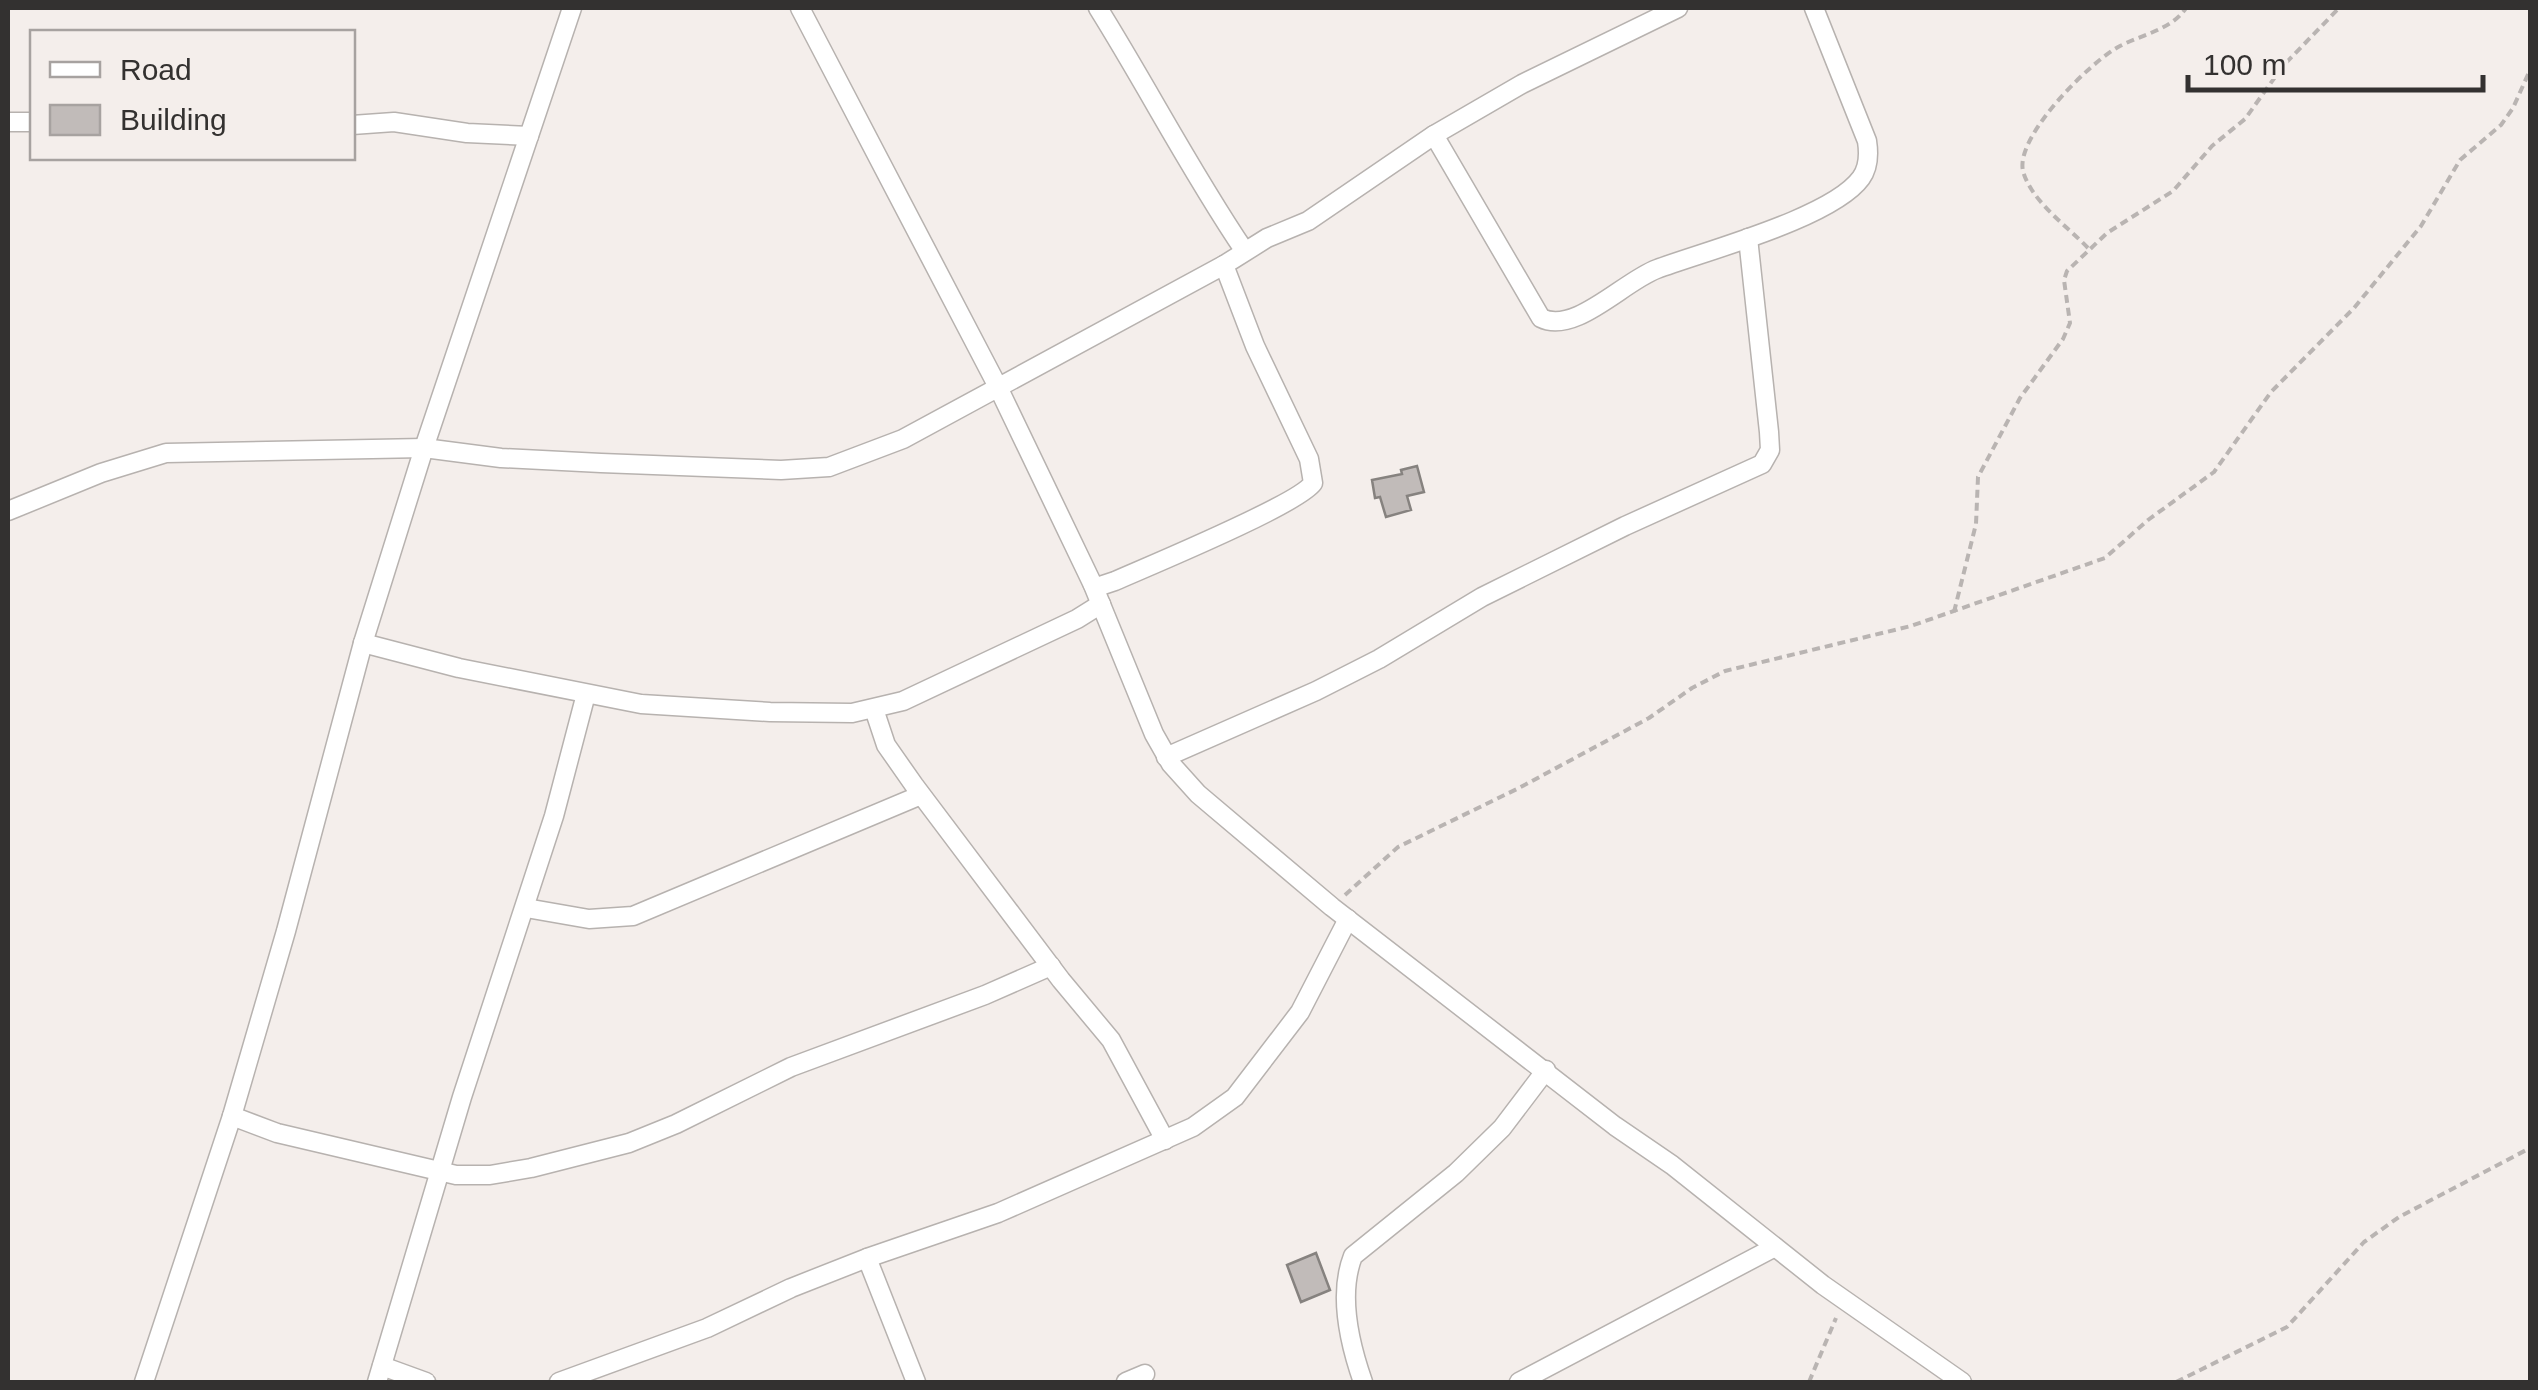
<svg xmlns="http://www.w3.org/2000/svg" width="2538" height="1390" font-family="Arial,sans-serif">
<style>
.building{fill:#c1bbb9;stroke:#86827f;stroke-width:2.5}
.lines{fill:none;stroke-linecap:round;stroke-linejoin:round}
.minor-casing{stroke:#b7b2af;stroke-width:21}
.path{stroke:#b9b4b2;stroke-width:4;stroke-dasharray:8 5;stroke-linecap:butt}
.minor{stroke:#fff;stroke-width:18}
</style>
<rect width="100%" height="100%" fill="#f4eeeb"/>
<g class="building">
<path d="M1417 466 1424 492 1407 496 1411 510 1386 517 1380 497 1375 498 1372 480 1402 474 1401 470Z"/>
<path d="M1316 1253 1330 1290 1301 1302 1287 1265Z"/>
</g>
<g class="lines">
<g class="minor-casing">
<g id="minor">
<path d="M800 8 998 387 1093 585 1154 734 1171 764 1198 794 1332 907 1615 1126 1672 1165 1823 1285 1962 1382"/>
<path d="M1098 8C1148 88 1191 172 1244 250"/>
<path d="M8 122H32"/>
<path d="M352 125 394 122 467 133 529 136"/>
<path d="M1434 135 1541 318C1575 335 1624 281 1657 269 1705 251 1832 218 1861 178 1869 167 1869 154 1867 141L1814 8"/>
<path d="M8 511 101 473 166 453 424 448 501 458 601 463 781 470 829 467 903 439 1224 265 1267 238 1308 221 1434 135 1522 84 1678 8"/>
<path d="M1093 585 1097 587 1115 581C1149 566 1299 504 1313 483L1309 459 1255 346 1224 265"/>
<path d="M363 643 459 668 641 704 770 712 852 713 903 701 1077 619 1101 604"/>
<path d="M874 709 886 745 914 785 1061 980 1111 1040 1165 1140"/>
<path d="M1166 757 1316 691 1379 659 1482 597 1625 526 1762 464 1770 450 1769 432 1748 238"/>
<path d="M526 908 589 919 633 916 921 795"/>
<path d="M232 1116 277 1133 456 1175H490L531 1168 629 1143 676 1124 791 1067 985 995 1051 966"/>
<path d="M867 1258 916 1382"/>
<path d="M382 1366 426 1382"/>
<path d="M144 1382 232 1116 286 931 363 643 424 448 572 8"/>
<path d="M377 1382 462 1097 554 816 586 694"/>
<path d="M559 1382 707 1328 791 1288 867 1258 998 1213 1193 1127 1235 1097 1300 1012 1348 919"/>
<path d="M1126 1382 1145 1374"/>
<path d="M1363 1382C1350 1345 1338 1294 1353 1256L1456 1173 1502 1128 1546 1070"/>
<path d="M1519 1382 1775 1247"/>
</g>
</g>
<g class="path">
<path d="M2088 248C2067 226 2031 201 2023 171 2015 136 2091 61 2120 46 2143 34 2171 30 2186 8"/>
<path d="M1954 612 1976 524 1978 477 2020 398 2063 339 2070 323 2064 280 2067 271 2107 233 2173 191 2212 146 2245 119 2283 66 2339 8"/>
<path d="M1345 895 1398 847 1519 788 1649 718 1692 688 1725 671 1911 626 2105 558 2148 520 2214 472 2271 392 2354 308 2421 226 2460 160 2501 125 2513 108 2530 70"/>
<path d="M1809 1382 1836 1318"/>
<path d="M2176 1382 2287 1327 2364 1242 2399 1217 2530 1148"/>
</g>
<use href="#minor" class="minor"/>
</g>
<rect width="2538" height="1390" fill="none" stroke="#333130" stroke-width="20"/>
<rect x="30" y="30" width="325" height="130" fill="#f4eeeb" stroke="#a7a2a0" stroke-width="2.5"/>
<rect x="50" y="62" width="50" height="15" fill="#ffffff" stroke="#a7a2a0" stroke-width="2.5"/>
<text x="120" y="80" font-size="30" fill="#333130">Road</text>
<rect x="50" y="105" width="50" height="30" fill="#c1bbb9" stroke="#a7a2a0" stroke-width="2.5"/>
<text x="120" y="130" font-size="30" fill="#333130">Building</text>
<path d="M2188 75v15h295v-15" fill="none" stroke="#333130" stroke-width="5"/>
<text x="2203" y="75" font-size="30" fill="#333130" stroke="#f4eeeb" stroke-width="8" paint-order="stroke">100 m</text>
</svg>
